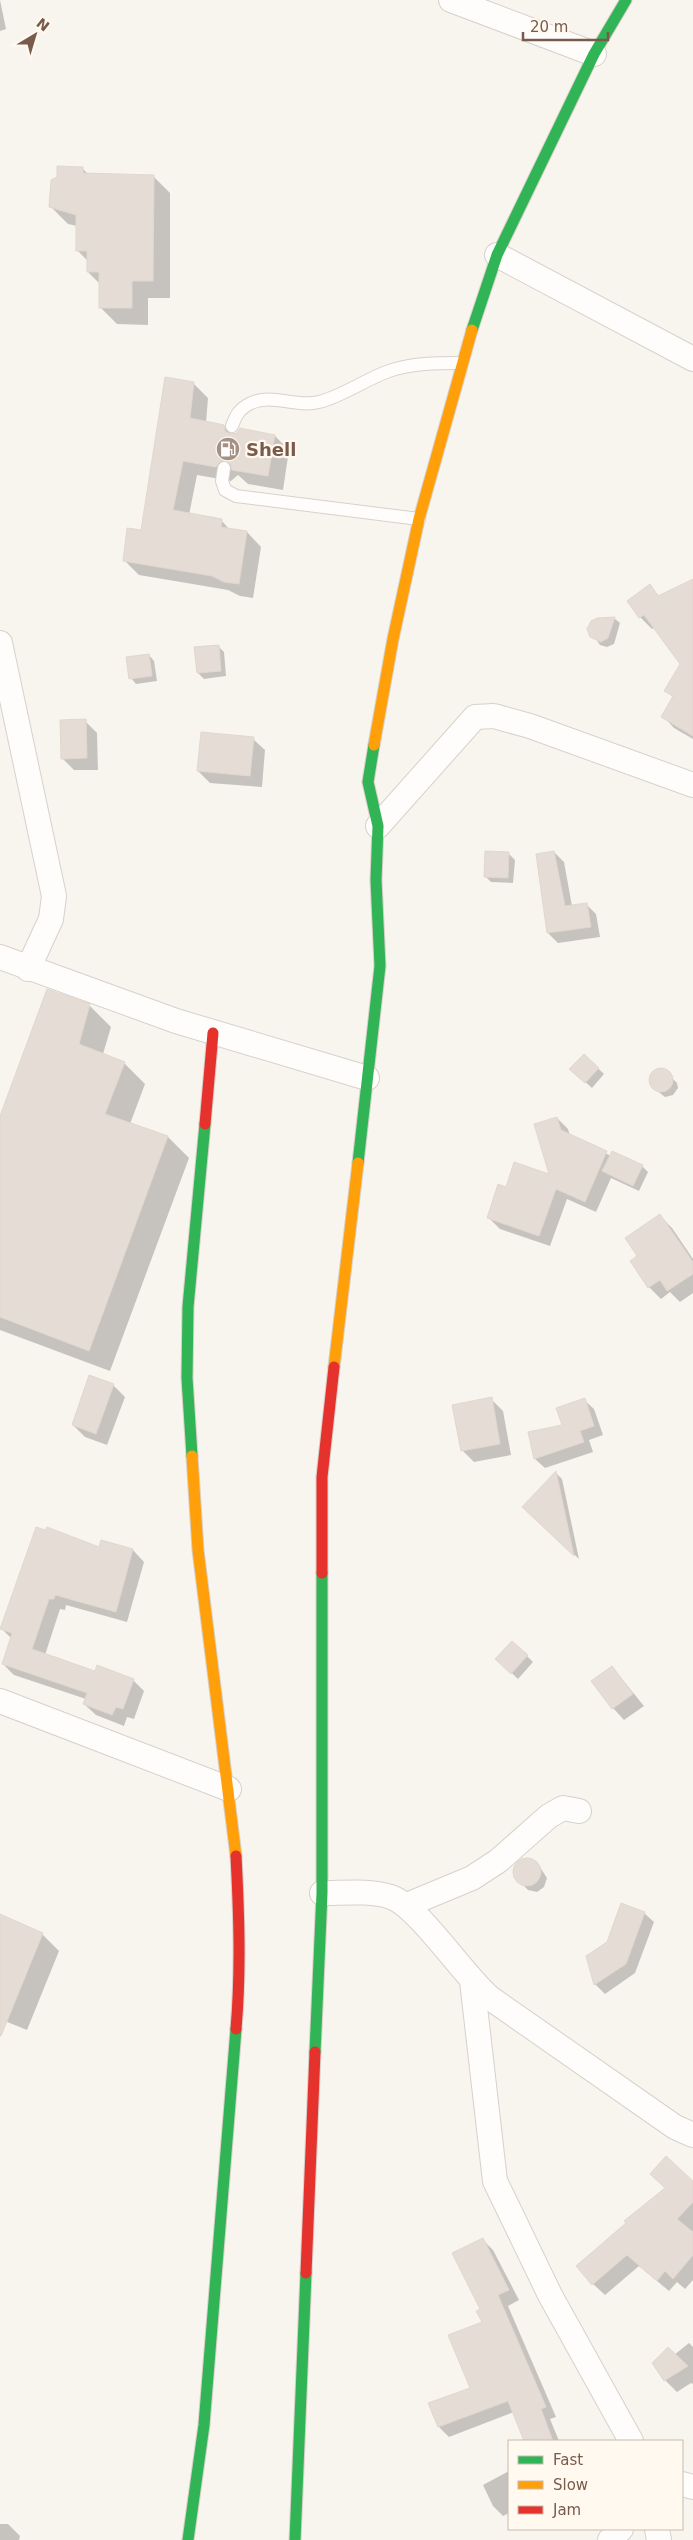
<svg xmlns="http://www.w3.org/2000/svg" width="693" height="2540" font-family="'DejaVu Sans',sans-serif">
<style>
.shadow{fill:#0003}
.building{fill:#e5dcd5;stroke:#e1d7cf}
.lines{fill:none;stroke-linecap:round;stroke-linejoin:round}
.lane-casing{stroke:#d7d1cb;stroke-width:14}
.street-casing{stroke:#d7d1cb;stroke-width:26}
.fast-casing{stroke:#d8d0c9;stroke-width:13}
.slow-casing{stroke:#d8d0c9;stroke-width:13}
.jam-casing{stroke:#d8d0c9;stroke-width:13}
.lane{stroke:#fefdfc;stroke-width:12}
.street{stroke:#fefdfc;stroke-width:24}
.fast{stroke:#30b455;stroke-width:11}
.slow{stroke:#ff9f0a;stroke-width:11}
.jam{stroke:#e5322d;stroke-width:11}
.labels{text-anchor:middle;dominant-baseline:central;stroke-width:4.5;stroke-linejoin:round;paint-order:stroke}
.poi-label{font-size:18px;font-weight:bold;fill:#785b4b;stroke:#fff9ef;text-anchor:start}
</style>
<rect width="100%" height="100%" fill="#f8f4ee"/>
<g class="shadow">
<path d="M0 0 6 29 0 31Z"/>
<path d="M82 168 88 174 153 176 170 193V298H148V325L117 324 100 307V284L88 272V261L77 250V226L68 224 51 207Z"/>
<path d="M193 383 208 398 206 423 224 426 232 435 275 436 289 450 283 490 248 484 238 475 231 481 197 475 189 515 221 520 230 530 247 532 261 547 253 598 240 596 228 590 139 575 124 560 142 531Z"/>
<path d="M693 580V739L674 728 663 716 674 698 666 691 692 677 655 627 652 629 636 613 629 601 650 586 660 597Z"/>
<path d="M614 618 620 623 614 644 607 647 600 645 589 629Z"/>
<path d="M218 646 224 652 226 676 204 679 198 673Z"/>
<path d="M149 655 154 661 157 681 136 684 131 678Z"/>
<path d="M85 721 97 733 98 770H74L62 758Z"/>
<path d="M253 739 265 750 262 787 210 783 198 771Z"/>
<path d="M554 852 564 862 572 906 586 904 596 914 600 937 558 943 548 933Z"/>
<path d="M509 854 515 860 513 883 491 882 485 876Z"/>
<path d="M89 1005 111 1027 103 1054 124 1063 145 1084 130 1124 168 1137 189 1158 110 1371 0 1330V1120Z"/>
<path d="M584 1055 604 1074 592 1088 571 1069Z"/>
<path d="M663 1069 677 1083 678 1088 673 1095 665 1097 652 1087 650 1076 656 1070Z"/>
<path d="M557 1118 568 1129 570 1136 611 1156 642 1166 648 1172 639 1191 611 1178 596 1212 567 1199 550 1246 500 1229 489 1218 507 1189 551 1176Z"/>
<path d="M660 1216 672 1228 693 1259V1293L680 1302 670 1292 661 1299 649 1287 639 1256Z"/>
<path d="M113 1385 125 1397 107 1445 85 1437 73 1425Z"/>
<path d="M491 1399 503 1411 511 1455 474 1462 462 1450Z"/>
<path d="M584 1400 594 1409 603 1435 589 1440 593 1452 545 1468 535 1459 530 1433 564 1426Z"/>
<path d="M556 1473 562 1479 579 1559 524 1507Z"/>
<path d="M102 1542 133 1550 144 1562 127 1622 66 1605 65 1610 60 1609 45 1655 96 1672 133 1680 144 1691 134 1719 127 1717 124 1726 96 1715 84 1704 86 1699 14 1675 3 1664 11 1638 2 1629 100 1549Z"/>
<path d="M527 1656 533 1662 518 1679 503 1665Z"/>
<path d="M612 1667 644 1706 624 1720 613 1708Z"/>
<path d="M523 1859 536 1861 547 1878 544 1887 537 1892 528 1890 515 1877 516 1865Z"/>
<path d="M644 1913 654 1922 635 1973 605 1994 595 1984 588 1957Z"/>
<path d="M0 1916 42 1934 59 1951 27 2030 0 2019Z"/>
<path d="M693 2183V2280L685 2289 677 2282 669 2291 639 2266 605 2295 593 2284 666 2188Z"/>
<path d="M483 2240 493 2250 519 2300 508 2306 556 2417 550 2419 559 2441H525L514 2412 449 2437 439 2427 430 2404 472 2388 483 2323Z"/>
<path d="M689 2343 693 2347V2384L691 2383 677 2392 665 2380 654 2363 674 2355Z"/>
<path d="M509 2471V2513L503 2516 493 2506 483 2485Z"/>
<path d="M0 2524H8L20 2536 19 2540H0Z"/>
</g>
<g class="building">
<path d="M57 166 83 167V173L154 175 153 281H132V308H99V272H87V251H76V215L49 207 51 180 57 177Z"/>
<path d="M165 377 194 382 190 418 224 425 225 431 230 434 237 433 240 428 275 435 268 476 232 470 231 465 226 460 221 461 216 467 183 461 173 510 222 519 221 527 247 531 239 584 224 582 212 576 123 561 127 528 141 530Z"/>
<path d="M693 579V736L661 717 673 696 664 691 680 664 644 615 639 618 627 601 650 584 658 596Z"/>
<path d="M615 617 608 638 601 642 590 637 587 629 591 621 597 618Z"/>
<path d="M219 645 221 671 197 673 194 647Z"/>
<path d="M149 654 152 676 129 679 126 657Z"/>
<path d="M86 719 87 758 61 759 60 720Z"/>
<path d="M201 732 254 737 250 776 197 771Z"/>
<path d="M485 851 509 852 508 878 484 877Z"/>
<path d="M554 851 565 906 587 903 591 927 547 933 536 854Z"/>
<path d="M47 989 90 1004 79 1044 125 1062 105 1114 168 1136 89 1351 0 1317V1116Z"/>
<path d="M584 1054 599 1068 585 1083 569 1069Z"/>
<circle cx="661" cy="1080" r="12"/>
<path d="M557 1117 561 1130 607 1151 585 1202 556 1189 539 1236 487 1218 498 1184 506 1187 514 1162 549 1174 534 1124Z"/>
<path d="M612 1151 643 1165 633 1186 602 1171Z"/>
<path d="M660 1214 693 1262V1274L667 1291 660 1280 648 1288 630 1261 637 1256 625 1238Z"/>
<path d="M89 1375 114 1384 96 1434 72 1425Z"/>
<path d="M492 1397 500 1444 461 1451 452 1405Z"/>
<path d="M585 1398 594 1426 580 1431 584 1442 534 1459 528 1432 562 1425 556 1408Z"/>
<path d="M556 1471 574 1556 522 1507Z"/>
<path d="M36 1527 45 1530 47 1527 99 1547 101 1540 133 1549 116 1612 55 1595 54 1599H49L32 1649 95 1671 97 1665 134 1679 123 1709 116 1707 112 1715 83 1704 87 1693 2 1664 12 1633 0 1629Z"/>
<path d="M512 1641 528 1655 511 1674 495 1659Z"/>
<path d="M612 1666 633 1694 612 1709 591 1681Z"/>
<circle cx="527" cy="1872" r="14"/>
<path d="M621 1903 645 1912 626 1964 594 1985 586 1956 607 1942Z"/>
<path d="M0 1914 43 1933 1 2036H0Z"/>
<path d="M666 2156 693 2181V2202L677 2219 693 2232V2255L673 2279 665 2271 657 2281 627 2255 592 2285 576 2266 626 2223 624 2221 665 2188 650 2174Z"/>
<path d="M483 2238 509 2290 498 2295 546 2407 541 2409 553 2441H524L508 2401 438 2427 428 2403 470 2388 448 2335 482 2322 476 2311 480 2309 452 2253Z"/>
<path d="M668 2347 688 2366 664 2381 652 2363Z"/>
</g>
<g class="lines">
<g class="lane-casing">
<g id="lane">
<path d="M232 426C236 415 239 409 251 403 273 393 295 408 319 402 341 397 366 379 389 371 412 363 438 363 461 363"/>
<path d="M224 468 222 481 225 490 236 496 419 519"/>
</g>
</g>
<g class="street-casing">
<g id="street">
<path d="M451 0 594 54"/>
<path d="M497 255 693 359"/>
<path d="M0 643 54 896 51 919 28 969"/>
<path d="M378 826 475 717 494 716 530 726 693 785"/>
<path d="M0 957 176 1021 367 1078"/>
<path d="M0 1701 229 1789"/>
<path d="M322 1893C344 1893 371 1890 391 1897 418 1906 464 1976 490 1998L675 2127 693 2135"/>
<path d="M407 1905 472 1878 498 1861 549 1816 563 1808 579 1811"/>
<path d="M472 1981 495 2181 550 2295 631 2441"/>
<path d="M682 2484 693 2487"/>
<path d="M657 2529 659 2540"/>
<path d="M610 2540 621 2529"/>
</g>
</g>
<g class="fast-casing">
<g id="fast">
<path d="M472 330 497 255 594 54 626 0"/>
<path d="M358 1163 380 966 376 880 378 826 368 782 374 745"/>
<path d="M192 1456 187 1378 188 1307 205 1124"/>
<path d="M315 2052 322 1893V1573"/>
<path d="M188 2540 204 2425 236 2029"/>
<path d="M295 2540 306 2273"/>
</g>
</g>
<g class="slow-casing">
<g id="slow">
<path d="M374 745 393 639 419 519 472 330"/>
<path d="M334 1367 358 1163"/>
<path d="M192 1456 198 1550 236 1856"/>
</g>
</g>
<g class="jam-casing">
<g id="jam">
<path d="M205 1124 213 1033"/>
<path d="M322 1573V1477L334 1367"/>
<path d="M236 1856C239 1914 241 1971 236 2029"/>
<path d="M306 2273 315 2052"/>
</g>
</g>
<use href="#lane" class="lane"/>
<use href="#street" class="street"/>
<use href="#fast" class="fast"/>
<use href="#slow" class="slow"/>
<use href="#jam" class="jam"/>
</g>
<defs>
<g id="fuel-disc" transform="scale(1.25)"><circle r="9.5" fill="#a59184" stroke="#fff9ef"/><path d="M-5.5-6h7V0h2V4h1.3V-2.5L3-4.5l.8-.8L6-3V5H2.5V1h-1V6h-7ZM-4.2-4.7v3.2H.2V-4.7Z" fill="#fff"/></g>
</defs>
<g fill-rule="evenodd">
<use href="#fuel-disc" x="228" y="449"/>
</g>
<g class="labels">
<g class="poi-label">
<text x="246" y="449">Shell</text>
</g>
</g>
<rect x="508" y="2440" width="175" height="90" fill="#fff9ef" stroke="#c9baad"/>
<rect x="518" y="2456" width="25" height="8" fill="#30b455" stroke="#c9baad"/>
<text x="553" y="2465" font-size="15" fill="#785b4b">Fast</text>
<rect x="518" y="2481" width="25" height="8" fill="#ff9f0a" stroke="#c9baad"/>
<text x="553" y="2490" font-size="15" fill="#785b4b">Slow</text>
<rect x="518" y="2506" width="25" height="8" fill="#e5322d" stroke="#c9baad"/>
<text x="553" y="2515" font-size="15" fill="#785b4b">Jam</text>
<g transform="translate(35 35) rotate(38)" stroke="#fff9ef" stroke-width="4" paint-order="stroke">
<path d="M0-4L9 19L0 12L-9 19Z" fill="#785b4b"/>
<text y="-8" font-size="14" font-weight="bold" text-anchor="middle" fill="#785b4b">N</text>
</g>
<path d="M523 32v8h85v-8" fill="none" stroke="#785b4b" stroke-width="2.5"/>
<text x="530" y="32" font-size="15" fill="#785b4b" stroke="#fff9ef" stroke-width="4" paint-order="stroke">20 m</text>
</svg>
